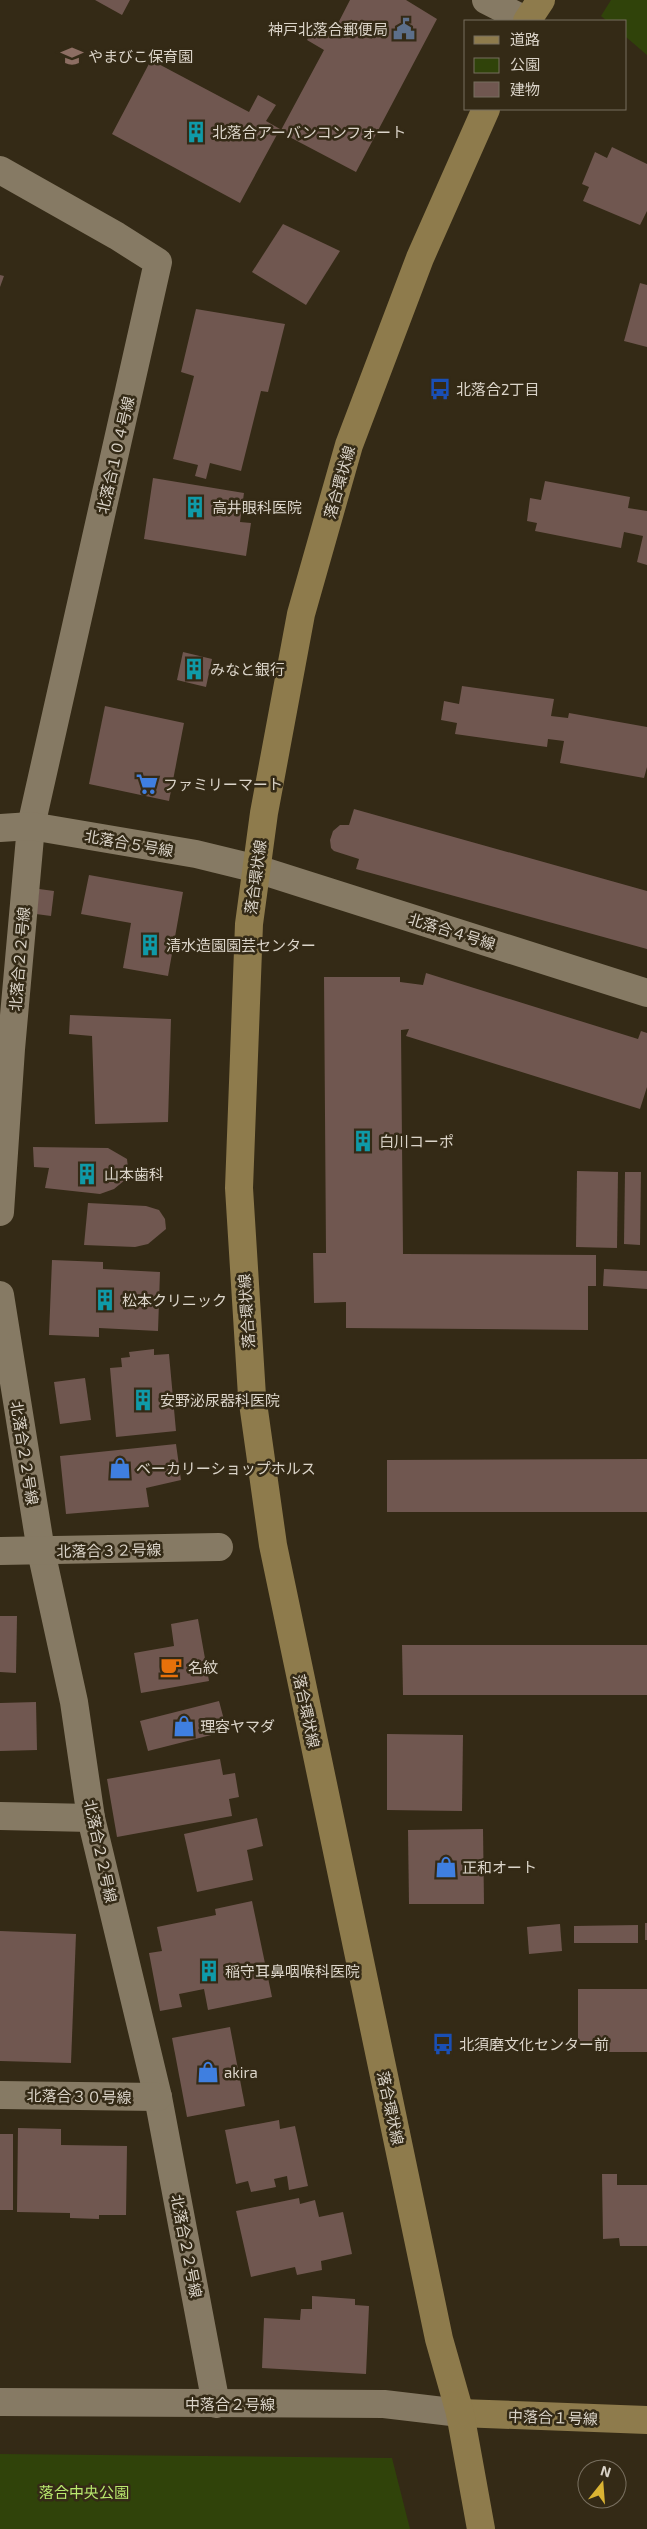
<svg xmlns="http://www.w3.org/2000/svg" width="647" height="2529" font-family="'Exo 2','Noto Sans JP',sans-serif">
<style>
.green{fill:#30430a}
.building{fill:#705750}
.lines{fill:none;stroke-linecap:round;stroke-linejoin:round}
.street{stroke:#867a64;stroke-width:28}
.secondary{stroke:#8e7b4c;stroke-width:28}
.labels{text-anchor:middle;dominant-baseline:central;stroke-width:5;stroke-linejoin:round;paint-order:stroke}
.poi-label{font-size:15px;fill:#dbd4c9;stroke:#342a16;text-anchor:start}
.street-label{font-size:15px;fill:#dbd4c9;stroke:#342a16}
.park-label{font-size:15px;fill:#b9e86e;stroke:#342a16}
</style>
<rect width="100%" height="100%" fill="#342a16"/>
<g class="green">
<path d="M611 0H647V55L626 37V21H607L601 16Z"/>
<path d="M0 2454 392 2458 410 2529H0Z"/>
</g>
<g class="building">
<path d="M95 0H130L122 15Z"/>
<path d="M350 0H406L437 19 356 172 280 132 324 50 307 40 314 27 331 37Z"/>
<path d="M151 60 249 112 258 95 276 105 266 121 280 129 240 203 112 134Z"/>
<path d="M612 147 647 164V211L640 225 583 201 589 187 582 184 595 152 607 158Z"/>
<path d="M283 224 340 251 306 305 252 272Z"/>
<path d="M0 275 4 276 0 287Z"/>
<path d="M640 283 647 285V347L624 341Z"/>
<path d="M196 309 285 324 268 392 261 391 241 471 210 463 206 479 195 476 198 465 173 459 194 376 181 372Z"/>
<path d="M153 478 244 493 240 522 251 523 246 556 144 539Z"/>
<path d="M545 481 630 497 628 508 647 511V565L637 562 643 536 624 532 621 548 535 531 537 523 527 521 530 498 541 500Z"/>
<path d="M183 652 212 659 206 687 177 680Z"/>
<path d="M462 686 554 699 551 716 568 718 569 713 647 727V767L644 778 560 763 564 741 548 739 547 747 455 734 457 723 441 720 444 701 459 704Z"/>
<path d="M105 706 184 723 169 801 89 784Z"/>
<path d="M354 809 647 891V949L356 869 359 859 334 851 331 848 330 840 333 831 340 825H349Z"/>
<path d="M89 875 183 892 168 976 123 968 131 923 81 914Z"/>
<path d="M39 889 54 891 51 916 36 914Z"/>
<path d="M426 973 638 1039 641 1031 647 1033V1087L640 1109 406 1036 409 1029 401 1030 403 1254 596 1255V1286H588V1330L346 1328V1302L314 1303 313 1253H326L324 977H400V982L423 985Z"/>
<path d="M70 1015 171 1019 168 1122 95 1124 92 1036 69 1034Z"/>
<path d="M33 1147 108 1148 127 1159 128 1168 125 1180 114 1189 100 1194 45 1188 49 1168 34 1167Z"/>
<path d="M577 1171 618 1172 617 1248 576 1247Z"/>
<path d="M625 1172H641L640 1245 624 1244Z"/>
<path d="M88 1203 146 1206 159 1210 165 1219 166 1229 148 1244 135 1247 84 1245Z"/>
<path d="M52 1260 103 1262V1269L160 1272 158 1331 99 1328V1337L49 1335Z"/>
<path d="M604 1269 647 1271V1289L603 1286Z"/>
<path d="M154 1349V1355L169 1354 176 1431 116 1437 110 1368 122 1367 121 1358 130 1357 129 1352Z"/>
<path d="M85 1378 91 1420 60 1424 54 1382Z"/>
<path d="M176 1444 181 1480 146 1488 149 1507 66 1514 60 1456Z"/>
<path d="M647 1459V1512H387V1460Z"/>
<path d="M0 1616H17L16 1673 0 1672Z"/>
<path d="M198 1619 209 1681 141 1693 134 1653 174 1646 171 1624Z"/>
<path d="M402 1645H647V1695H403Z"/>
<path d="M219 1701 227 1731 148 1751 140 1721Z"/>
<path d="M36 1702 37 1750 0 1751V1703Z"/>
<path d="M387 1734 463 1735 462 1811 387 1810Z"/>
<path d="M220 1759 223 1775 235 1773 239 1797 229 1799 232 1816 117 1837 107 1779Z"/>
<path d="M257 1818 263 1846 247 1850 253 1880 197 1892 184 1834Z"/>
<path d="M483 1829 484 1904H409L408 1830Z"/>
<path d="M252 1901 272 1997 208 2010 204 1989 179 1994 182 2007 160 2011 149 1953 162 1951 157 1927 216 1915 215 1909Z"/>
<rect x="645" y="1923" width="2" height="17"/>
<path d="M560 1924 562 1951 529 1954 527 1927Z"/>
<path d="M638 1925V1943H574V1926Z"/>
<path d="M0 1931 76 1934 71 2063 0 2061Z"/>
<path d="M578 1989H647V2052H598V2044H578Z"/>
<path d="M230 2027 245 2106 187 2117 172 2038Z"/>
<path d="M279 2120 280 2129 295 2126 308 2186 289 2190 287 2176 274 2179 276 2187 251 2192 248 2181 236 2184 225 2130Z"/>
<path d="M18 2128 61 2129V2145L127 2146 126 2215H99V2219L70 2218V2213L17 2212Z"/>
<rect x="0" y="2134" width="13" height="76"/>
<path d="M602 2174H617V2185H647V2246H620L619 2238 603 2239Z"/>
<path d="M299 2198 300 2204 315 2200 319 2217 343 2212 352 2254 321 2261 322 2270 297 2275 295 2267 251 2277 236 2211Z"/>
<path d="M312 2296 355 2299V2305L369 2306 366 2374 262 2368 264 2318 300 2320 301 2309H312Z"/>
</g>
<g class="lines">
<g class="street">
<path d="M486 0 527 21"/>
<path d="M0 170 117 236 158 262 31 826 11 1049 0 1212"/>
<path d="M0 828 31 826 196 854 257 869 647 993"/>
<path d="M0 1295 41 1551 74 1702 91 1818 158 2097 216 2404"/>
<path d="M0 1551 219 1547"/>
<path d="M0 1816 91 1818"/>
<path d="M0 2095 158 2097"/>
<path d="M0 2402 384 2404 460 2413"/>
</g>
<g class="secondary">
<path d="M527 21 541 0"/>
<path d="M460 2413 647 2420"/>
<path d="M481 2529 460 2413 439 2339 273 1545 252 1396 239 1188 249 924 264 813 301 614 349 445 420 258 486 109"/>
</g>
</g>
<defs>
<g id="civic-bare" transform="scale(1.725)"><path d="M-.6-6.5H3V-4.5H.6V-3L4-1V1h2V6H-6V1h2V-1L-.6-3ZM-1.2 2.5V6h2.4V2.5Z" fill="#5c6f8a" stroke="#342a16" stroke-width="2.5" paint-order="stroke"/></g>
<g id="school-bare" transform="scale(1.725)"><path d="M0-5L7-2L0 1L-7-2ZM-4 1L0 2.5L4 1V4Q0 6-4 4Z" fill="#8d6e63" stroke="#342a16" stroke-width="2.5" paint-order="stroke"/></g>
<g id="building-bare" transform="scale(1.725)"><path d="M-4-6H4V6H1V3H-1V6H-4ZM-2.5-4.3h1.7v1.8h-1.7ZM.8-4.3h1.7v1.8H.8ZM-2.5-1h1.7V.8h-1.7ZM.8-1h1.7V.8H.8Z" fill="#0f9aa8" stroke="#342a16" stroke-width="2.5" paint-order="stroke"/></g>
<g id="bus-bare" transform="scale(1.725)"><path d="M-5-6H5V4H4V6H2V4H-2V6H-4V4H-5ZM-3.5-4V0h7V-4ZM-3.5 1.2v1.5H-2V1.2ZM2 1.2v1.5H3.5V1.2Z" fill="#1a4fb4" stroke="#342a16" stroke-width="2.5" paint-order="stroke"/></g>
<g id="supermarket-bare" transform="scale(1.725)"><path d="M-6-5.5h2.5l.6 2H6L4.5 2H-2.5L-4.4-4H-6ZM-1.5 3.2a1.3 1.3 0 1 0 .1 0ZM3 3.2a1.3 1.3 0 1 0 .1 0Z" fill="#3f7fe0" stroke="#342a16" stroke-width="2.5" paint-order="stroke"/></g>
<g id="shop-bare" transform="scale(1.725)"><path d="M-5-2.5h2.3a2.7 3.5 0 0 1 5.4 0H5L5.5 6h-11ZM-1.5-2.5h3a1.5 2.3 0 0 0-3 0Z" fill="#3f7fe0" stroke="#342a16" stroke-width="2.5" paint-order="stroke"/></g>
<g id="cafe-bare" transform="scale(1.725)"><path d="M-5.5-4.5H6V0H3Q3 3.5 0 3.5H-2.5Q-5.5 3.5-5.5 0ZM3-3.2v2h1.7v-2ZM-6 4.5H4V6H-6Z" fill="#e8710a" stroke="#342a16" stroke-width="2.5" paint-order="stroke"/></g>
</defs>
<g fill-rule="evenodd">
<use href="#civic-bare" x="404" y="29"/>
<use href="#school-bare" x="72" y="56"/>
<use href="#building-bare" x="196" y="132"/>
<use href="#bus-bare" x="440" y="389"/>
<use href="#building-bare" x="195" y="507"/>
<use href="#building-bare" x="194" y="669"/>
<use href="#supermarket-bare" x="147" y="784"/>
<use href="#building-bare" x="150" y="945"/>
<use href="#building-bare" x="363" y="1141"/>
<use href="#building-bare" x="87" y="1174"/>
<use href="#building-bare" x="105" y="1300"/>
<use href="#building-bare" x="143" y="1400"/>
<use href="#shop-bare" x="120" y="1468"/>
<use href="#cafe-bare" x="171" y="1667"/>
<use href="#shop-bare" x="184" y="1726"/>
<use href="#shop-bare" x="446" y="1867"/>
<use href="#building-bare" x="209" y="1971"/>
<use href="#bus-bare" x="443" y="2044"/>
<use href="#shop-bare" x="208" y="2072"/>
</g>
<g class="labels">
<g class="poi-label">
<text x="388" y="29" text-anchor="end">神戸北落合郵便局</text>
<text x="88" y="56">やまびこ保育園</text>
<text x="212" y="132">北落合アーバンコンフォート</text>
<text x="456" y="389">北落合2丁目</text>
<text x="212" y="507">高井眼科医院</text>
<text x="210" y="669">みなと銀行</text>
<text x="163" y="784">ファミリーマート</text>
<text x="166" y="945">清水造園園芸センター</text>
<text x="379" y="1141">白川コーポ</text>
<text x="104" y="1174">山本歯科</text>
<text x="122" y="1300">松本クリニック</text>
<text x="160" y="1400">安野泌尿器科医院</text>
<text x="136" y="1468">ベーカリーショップホルス</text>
<text x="188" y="1667">名紋</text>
<text x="200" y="1726">理容ヤマダ</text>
<text x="462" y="1867">正和オート</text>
<text x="225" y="1971">稲守耳鼻咽喉科医院</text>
<text x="459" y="2044">北須磨文化センター前</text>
<text x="224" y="2072">akira</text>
</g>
<g class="street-label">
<text transform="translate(115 455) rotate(-77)">北落合１０４号線</text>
<text transform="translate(339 482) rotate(-74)">落合環状線</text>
<text transform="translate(129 843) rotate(10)">北落合５号線</text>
<text transform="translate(255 877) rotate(-82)">落合環状線</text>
<text transform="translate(452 931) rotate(17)">北落合４号線</text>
<text transform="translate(19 959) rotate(-85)">北落合２２号線</text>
<text transform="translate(246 1311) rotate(-94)">落合環状線</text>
<text transform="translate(25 1453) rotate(81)">北落合２２号線</text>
<text transform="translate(109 1550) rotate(-1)">北落合３２号線</text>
<text transform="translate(307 1711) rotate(78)">落合環状線</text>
<text transform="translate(101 1851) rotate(78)">北落合２２号線</text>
<text transform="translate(79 2096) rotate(1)">北落合３０号線</text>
<text transform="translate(391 2108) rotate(78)">落合環状線</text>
<text transform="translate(187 2246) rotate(79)">北落合２２号線</text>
<text x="230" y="2404">中落合２号線</text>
<text transform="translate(553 2417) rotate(2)">中落合１号線</text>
</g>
<g class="park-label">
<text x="84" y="2492">落合中央公園</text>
</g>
</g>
<rect x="464" y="20" width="162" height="90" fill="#342a16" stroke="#776e5e"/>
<rect x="474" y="36" width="25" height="8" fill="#8e7b4c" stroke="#776e5e"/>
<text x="510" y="45" font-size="15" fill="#dbd4c9">道路</text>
<rect x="474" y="58" width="25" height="15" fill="#30430a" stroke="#776e5e"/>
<text x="510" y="70" font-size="15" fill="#dbd4c9">公園</text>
<rect x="474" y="82" width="25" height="15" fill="#705750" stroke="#776e5e"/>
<text x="510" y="95" font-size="15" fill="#dbd4c9">建物</text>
<g transform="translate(602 2484) rotate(17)"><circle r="24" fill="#342a16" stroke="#776e5e"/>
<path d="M0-4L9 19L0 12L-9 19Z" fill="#dab333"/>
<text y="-8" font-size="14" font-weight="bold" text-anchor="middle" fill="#dbd4c9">N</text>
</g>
</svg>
